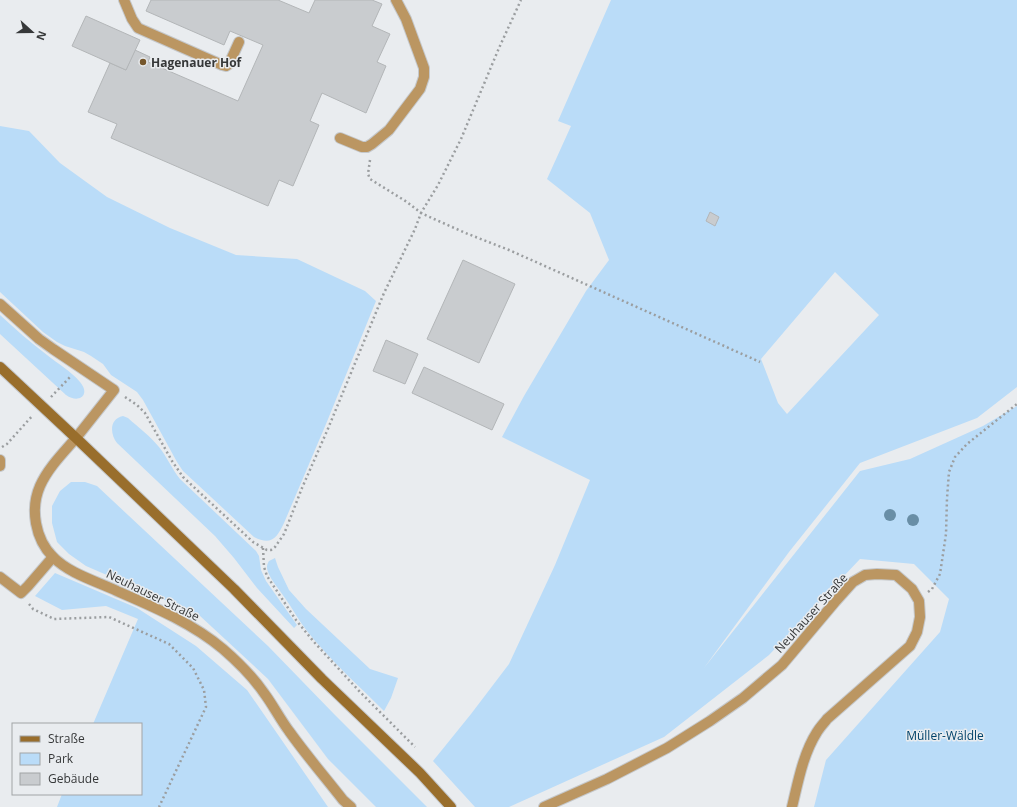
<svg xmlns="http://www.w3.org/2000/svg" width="1017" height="807" font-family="'Open Sans',sans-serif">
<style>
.green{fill:#badcf8;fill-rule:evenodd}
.building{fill:#c9cccf;stroke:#b3b6b8}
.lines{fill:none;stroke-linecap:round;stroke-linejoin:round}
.lane-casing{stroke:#c5c8cb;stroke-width:12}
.street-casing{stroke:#c5c8cb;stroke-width:12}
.secondary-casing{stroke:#c5c8cb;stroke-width:12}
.path{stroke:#9b9ea0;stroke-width:2.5;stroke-dasharray:2 3;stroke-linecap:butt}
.lane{stroke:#bb9662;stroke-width:10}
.street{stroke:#bb9662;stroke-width:10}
.secondary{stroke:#996e2c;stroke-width:10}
.tree{fill:#698ea6}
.poi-dot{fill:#75562b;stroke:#e9ecef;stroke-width:1.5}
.labels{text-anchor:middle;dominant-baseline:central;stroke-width:3;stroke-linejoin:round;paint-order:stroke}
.poi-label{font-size:12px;font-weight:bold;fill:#363839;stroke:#e9ecef;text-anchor:start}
.street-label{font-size:12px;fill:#363839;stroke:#e9ecef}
.park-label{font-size:12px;fill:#00426a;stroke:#e9ecef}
</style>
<rect width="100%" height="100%" fill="#e9ecef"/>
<g class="green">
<path d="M611 0H1017V387L977 418 860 463 789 552 704 668 860 471 910 459 983 426 1017 406V807H814L826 760 940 632 949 599 914 564 860 559 769 655 664 737 509 807H475L433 761 471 714 509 664 555 565 590 480 502 437 524 396 586 291 609 260 590 213 547 179 571 126 558 121ZM835 272 879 315 787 414 778 403 761 359Z"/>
<path d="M0 126 29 131 60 163 107 197 170 228 236 255 297 259 365 291 376 301 326 424 284 523C277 538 271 546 254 537L183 471 177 462 143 400 137 392 111 375 103 364 91 356 84 352 65 346 57 342 43 332 0 292Z"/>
<path d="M0 315C15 329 30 342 47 355 58 364 71 371 80 382 91 395 79 404 66 395L0 334Z"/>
<path d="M123 416 128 418C138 427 150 436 159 447 167 457 172 469 180 479L256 551 259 556 261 570 266 581 297 625 294 628 257 588 234 558 215 536 117 443C110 434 109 419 123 416Z"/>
<path d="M71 482H85L97 486 268 646 334 714 427 807H376L328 759 268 679 199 615 86 566 69 554 57 542 52 523V506L60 491Z"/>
<path d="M275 558 278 567 289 590 306 609 370 669 398 678 391 698 384 711C358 685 330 660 307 631 299 621 293 609 285 598 280 590 267 576 267 567 267 564 268 563 269 561Z"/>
<path d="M55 573 137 608 196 646 247 690 328 807H57L62 794H141V724H93L138 619 106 606 62 610 35 596Z"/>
</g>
<g class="building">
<path d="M151 0H278L309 13 315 0H372L382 4 372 26 390 34 377 62 386 66 366 113 322 93 310 121 319 125 293 186 279 180 268 206 111 138 117 124 88 112 110 63 126 70 135 50 150 57 148 62 238 101 263 45 230 31 224 45 146 11Z"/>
<path d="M86 16 140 40 126 70 72 46Z"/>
<path d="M710 212 719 217 715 226 706 221Z"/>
<path d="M463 260 515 284 479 363 427 339Z"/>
<path d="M386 340 418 354 405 384 373 371Z"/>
<path d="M424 367 504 404 492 430 412 393Z"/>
</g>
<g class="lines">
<g class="lane-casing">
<g id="lane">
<path d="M124 0 132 19 138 28 222 65 226 66 229 64 239 42"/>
<path d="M340 138 362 147H367L372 144 389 130 420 89 424 77V68L406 19 396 0"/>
<path d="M0 304 39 339 53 349 114 390 76 438"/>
<path d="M0 460V466"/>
<path d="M0 577 21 593 28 586 53 557"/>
</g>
</g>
<g class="street-casing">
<g id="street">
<path d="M76 438C63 453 48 468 40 486 30 509 35 539 53 557 70 574 96 581 117 591 154 607 192 623 223 649 238 662 253 677 264 693 273 705 280 719 289 731 306 755 325 777 343 800L351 807"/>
<path d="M544 807 607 779 667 748 710 721 743 698 782 665 835 602 853 582 865 575 877 574 896 575 912 589 919 601 920 617 917 632 910 646 827 719C824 723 820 727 817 732 803 754 798 782 792 807"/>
</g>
</g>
<g class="secondary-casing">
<path id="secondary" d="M0 367 76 438 234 589 322 679 420 773 451 807"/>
</g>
<g class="path">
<path d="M370 160 368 174 370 179 407 202 421 213 434 219 468 234 509 250 760 362"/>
<path d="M51 397 71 376"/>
<path d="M125 397 137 405 145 413 172 461 183 477 253 542 267 550H271L275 547 284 534 288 524 302 488 327 431 384 293 415 229 421 213 438 185 461 139 499 48 521 0"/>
<path d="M2 447 7 444 33 415"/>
<path d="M263 548 264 567 267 576 296 620 314 642 360 692 415 747"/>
<path d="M928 592 932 589 940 574 946 534 947 498 949 472 955 457 967 444 1017 404"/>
<path d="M29 604 33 609 54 619 109 617 169 644 193 668 204 690 206 707 159 807"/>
</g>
<use href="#lane" class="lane"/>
<use href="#street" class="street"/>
<use href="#secondary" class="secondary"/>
</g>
<g class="tree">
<circle cx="890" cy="515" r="6"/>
<circle cx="913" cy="520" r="6"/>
</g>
<circle class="poi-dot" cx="143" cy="62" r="4"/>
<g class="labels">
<g class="poi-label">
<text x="151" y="62">Hagenauer Hof</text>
</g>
<g class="street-label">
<text transform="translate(153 595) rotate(26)">Neuhauser Straße</text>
<text transform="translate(811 613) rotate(-48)">Neuhauser Straße</text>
</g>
<g class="park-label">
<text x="945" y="735">Müller-Wäldle</text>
</g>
</g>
<rect x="12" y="723" width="130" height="72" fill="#e9ecef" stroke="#a1a4a6"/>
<rect x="20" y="736" width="20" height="6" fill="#996e2c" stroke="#a1a4a6"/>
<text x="48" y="743" font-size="12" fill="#363839">Straße</text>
<rect x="20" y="753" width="20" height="12" fill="#badcf8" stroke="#a1a4a6"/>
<text x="48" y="763" font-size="12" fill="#363839">Park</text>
<rect x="20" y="773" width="20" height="12" fill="#c9cccf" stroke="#a1a4a6"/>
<text x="48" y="783" font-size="12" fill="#363839">Gebäude</text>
<g transform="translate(32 32) rotate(111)" stroke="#e9ecef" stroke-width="3" paint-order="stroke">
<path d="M0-3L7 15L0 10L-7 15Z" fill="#363839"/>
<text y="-6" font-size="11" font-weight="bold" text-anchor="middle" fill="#363839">N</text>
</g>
</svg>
